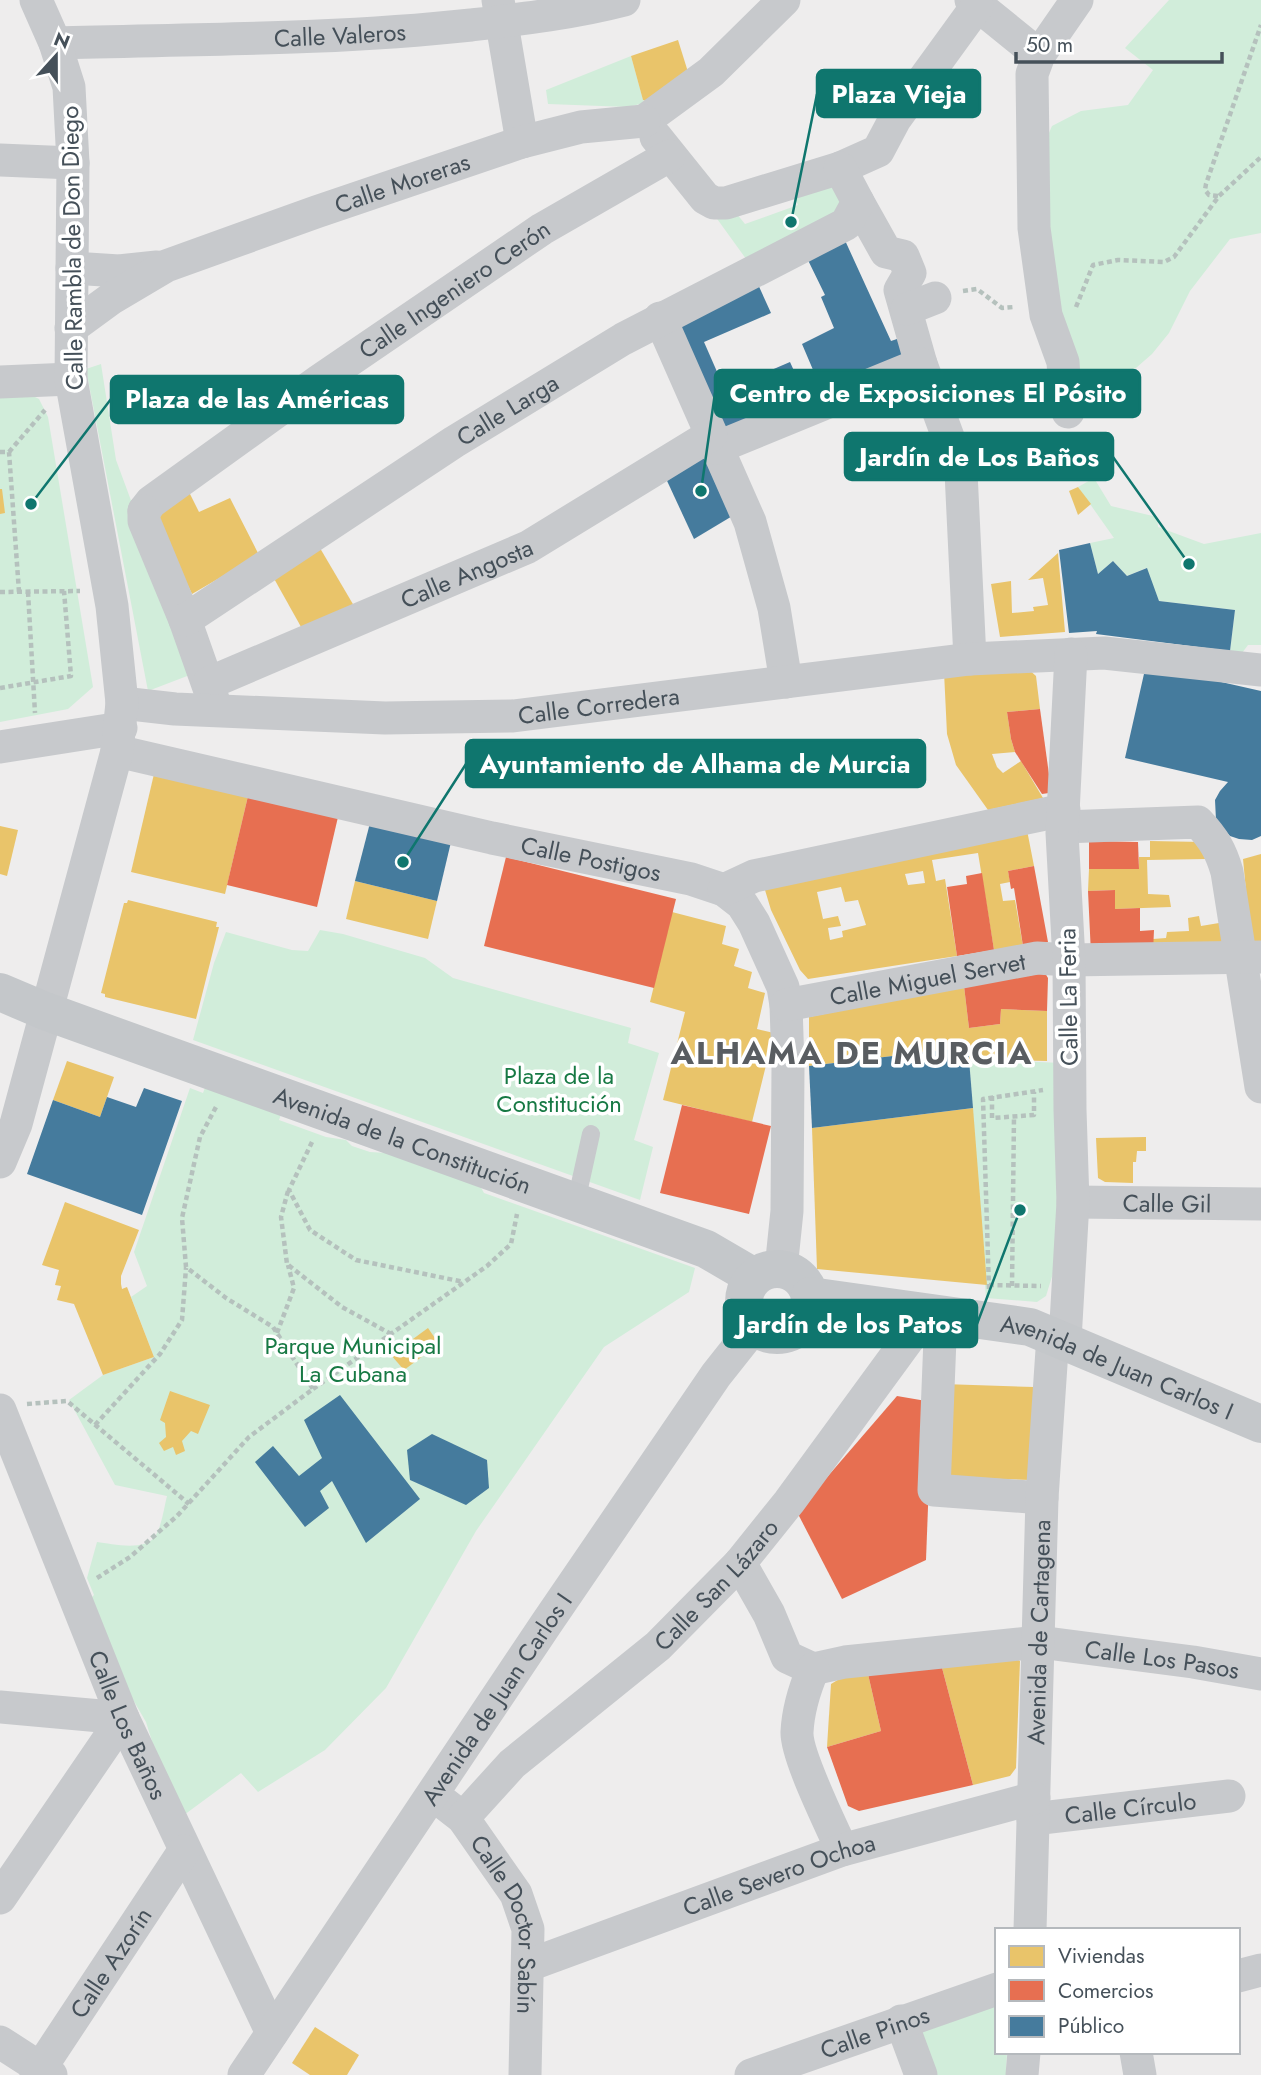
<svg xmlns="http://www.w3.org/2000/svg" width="1261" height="2075" font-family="Jost,sans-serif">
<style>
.green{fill:#d1edda}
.homes{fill:#e9c46a;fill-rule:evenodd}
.shops{fill:#e76f51}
.public{fill:#457b9d}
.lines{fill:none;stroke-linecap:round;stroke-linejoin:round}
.path{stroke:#b5c1bd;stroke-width:4.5;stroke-dasharray:5 3.5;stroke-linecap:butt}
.lane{stroke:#c7c9cc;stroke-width:18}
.street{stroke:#c7c9cc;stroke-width:33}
.primary{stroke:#c4c7ca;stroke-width:38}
.labels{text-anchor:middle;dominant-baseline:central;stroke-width:7;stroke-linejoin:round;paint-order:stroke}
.street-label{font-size:24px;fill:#455059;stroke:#fff}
.park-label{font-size:24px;fill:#177944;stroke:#fff}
.district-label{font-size:32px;font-weight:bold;letter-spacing:2px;fill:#595d61;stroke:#fff}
.leader{fill:none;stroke:#0f766e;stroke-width:2.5}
.callout-dot{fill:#0f766e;stroke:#fff;stroke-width:2.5}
.callout{fill:#0f766e;stroke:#0f766e;stroke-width:2.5}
.callout-label{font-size:26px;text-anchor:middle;font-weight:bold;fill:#fff}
</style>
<rect width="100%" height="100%" fill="#eeeded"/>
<g class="green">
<path d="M1169 0H1261V233L1230 239 1190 291 1169 333 1152 354 1106 394 1082 405 1053 318 1045 142 1052 126 1081 111 1128 105 1153 70 1125 48Z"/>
<path d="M631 56 644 103 628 107 548 104 546 90Z"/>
<path d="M823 182 839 192 843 200 836 221 749 263 715 216 732 208 745 224 798 205 791 191Z"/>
<path d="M101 364 116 460 195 673 148 691 86 369Z"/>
<path d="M21 390 39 399 48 417 93 687 68 709 0 722V391Z"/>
<path d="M1094 478 1111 506 1157 517 1158 527 1204 544 1261 533V645H1248L1242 653 1230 651 1235 610 1159 601 1146 568 1127 576 1113 561 1098 574 1090 543 1114 538 1078 487Z"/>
<path d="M320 930 343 934 425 958 453 978 631 1028 628 1043 659 1053 634 1140 653 1147 640 1200 193 1040 214 963 226 932 292 950 308 951Z"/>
<path d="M969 1059 1062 1063 1058 1257 1046 1296 1037 1302 986 1298Z"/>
<path d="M206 1085 282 1112 279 1120 326 1137 346 1140 352 1146 370 1152 403 1154 475 1177 484 1193 695 1268 689 1292 604 1347 476 1531 386 1688 325 1750 258 1792 241 1773 184 1815 166 1786 146 1722 110 1660 90 1599 94 1595 87 1578 97 1542C113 1544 146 1552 156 1535 162 1524 164 1508 167 1496L115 1485 69 1400 103 1375 154 1357 131 1297 147 1286 134 1252 190 1088 203 1093Z"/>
<path d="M997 1994V2052H1007L1006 2075H918L906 2026Z"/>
</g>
<g class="homes">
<path d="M678 40 688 72 650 102 643 100 631 56Z"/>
<path d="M185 484 199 512 230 498 259 555 192 594 156 520Z"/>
<path d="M1078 487 1091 504 1078 515 1069 491Z"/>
<path d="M0 489H2L5 513 0 514Z"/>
<path d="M317 543 357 611 305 634 272 575Z"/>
<path d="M1058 553 1065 632 1000 637 991 584 1011 581 1012 613 1034 611 1033 607 1048 605 1043 578 1028 580Z"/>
<path d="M1027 668 1036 676 1040 709 1007 712 1011 739 1015 752 992 754 997 767 1003 773 1021 761 1043 798 988 810 956 765 947 734 944 672Z"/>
<path d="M154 774 248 796 225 894 131 872Z"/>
<path d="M1026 825 1034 866 1008 871 1010 882 1000 884 1003 901 1015 900 1023 946 994 950 978 853 932 860 936 881 945 879 957 956 808 979 800 970 771 910 762 880ZM923 871 925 883 908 885 905 874ZM841 887 845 902 858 900 866 925 842 931 843 937 830 940 828 928 841 926 838 916 823 919 817 892Z"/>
<path d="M0 826 18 830 7 876 0 874Z"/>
<path d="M1150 841 1203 842 1206 859 1147 860 1148 894 1169 895 1171 907 1115 909V890L1088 891 1089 869H1139V857H1150Z"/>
<path d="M1261 854V950L1251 944 1243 859Z"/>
<path d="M355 881 437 901 428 939 346 919Z"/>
<path d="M128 900 217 922 216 927H219L196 1019 105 997V994L101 993 124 903H127Z"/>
<path d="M672 912 726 926 722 944 739 949 734 966 752 972 748 988 765 993 757 1029 774 1033 752 1122 663 1100 685 1012 650 1002Z"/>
<path d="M1199 916 1201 926 1219 923 1223 942 1153 952V939L1166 938 1167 932 1189 931 1188 918Z"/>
<path d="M964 986 969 1028 1000 1024 1001 1009 1047 1011V1061L969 1059 968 1047 809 1066V1017Z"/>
<path d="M67 1061 114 1077 100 1117 53 1100Z"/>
<path d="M973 1108 987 1285 817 1269 812 1128Z"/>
<path d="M1146 1137V1151H1137L1136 1162H1133V1183L1105 1182 1098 1178 1096 1138Z"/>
<path d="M65 1202 139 1230 121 1276V1284L122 1289 127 1287 154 1357 103 1375 74 1304 57 1300 61 1286 55 1285 59 1270 42 1265Z"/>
<path d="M428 1328 439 1344 404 1370 391 1355Z"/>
<path d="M943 1384 1034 1387 1030 1480 940 1477Z"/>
<path d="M170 1391 210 1405 198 1434 191 1431 182 1441 185 1451 176 1455 173 1447 164 1451 159 1443 166 1437 165 1423 160 1420Z"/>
<path d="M1010 1655 1020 1661 1016 1768 1010 1776 973 1785 941 1664Z"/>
<path d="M868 1674 881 1731 827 1747 831 1684 841 1678Z"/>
<path d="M315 2027 359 2055 347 2075H310L292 2063Z"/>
</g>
<g class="shops">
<path d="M1040 709 1051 789 1049 793 1042 794 1015 752 1011 739 1007 712Z"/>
<path d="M248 796 338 817 317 907 227 885Z"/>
<path d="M1089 841 1138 842 1139 869H1089Z"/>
<path d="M506 857 676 899 654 988 484 946Z"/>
<path d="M1034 866 1048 942 1023 946 1014 888 1011 889 1008 871Z"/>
<path d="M982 873 994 950 957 956 947 887 967 884 966 876Z"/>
<path d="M1115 890V909L1140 908V931L1154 930 1153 952 1091 954 1088 891Z"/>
<path d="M1045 973 1048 978 1047 1011 1001 1009 1000 1024 969 1028 964 986Z"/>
<path d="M682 1105 771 1126 749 1214 660 1193Z"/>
<path d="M897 1396 932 1402 926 1560 842 1599 797 1512Z"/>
<path d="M941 1664 973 1785 859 1811 848 1806 827 1747 881 1731 868 1674Z"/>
</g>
<g class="public">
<path d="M843 236 891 341 903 337 912 363 825 398 802 344 834 328 821 297 825 295 805 254Z"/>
<path d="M756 280 771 313 704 342 725 390 790 362 806 397 722 433 671 317Z"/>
<path d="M708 445 739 512 694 539 662 470Z"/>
<path d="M1090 543 1098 574 1113 561 1127 576 1147 568 1159 601 1235 610 1230 651 1096 634 1097 631 1069 633 1059 550Z"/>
<path d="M1146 665 1261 691V836L1252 840 1239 839 1230 836 1216 820 1215 800 1220 791 1228 782 1125 758Z"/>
<path d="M370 823 451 842 437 901 355 881Z"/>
<path d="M968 1047 973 1108 812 1128 809 1066Z"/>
<path d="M144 1088 182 1101 142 1215 27 1174 53 1100 100 1117 107 1097 136 1107Z"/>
<path d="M340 1395 420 1499 366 1543 332 1481 320 1491 329 1508 305 1527 255 1462 273 1446 299 1476 322 1458 304 1420Z"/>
<path d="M432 1434 487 1460 489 1488 466 1505 410 1480 407 1450Z"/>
</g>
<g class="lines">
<g class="path">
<path d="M1218 196 1209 195 1205 190 1206 184 1261 25"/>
<path d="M963 291 977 289 1002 308 1014 307"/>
<path d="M1076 307 1093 265 1118 260 1164 262 1174 257 1219 196 1261 157"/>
<path d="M0 452H9L19 592"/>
<path d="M9 452 45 410"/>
<path d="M988 460 1047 434"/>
<path d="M0 592 80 591"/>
<path d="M28 592 35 713"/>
<path d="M0 688 71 676 64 591"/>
<path d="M992 1096V1118L1034 1115V1092"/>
<path d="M312 1142 289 1190 310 1230 356 1260 464 1282"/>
<path d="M288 1191 281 1217 287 1264 342 1307 391 1334"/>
<path d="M989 1285 1041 1286"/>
<path d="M1012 1286 1014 1116"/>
<path d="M989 1289 983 1099 1043 1090"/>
<path d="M277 1333 294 1288 288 1265"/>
<path d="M313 1389 487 1266 511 1244 517 1214"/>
<path d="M27 1404 67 1401 189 1504"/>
<path d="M95 1425 160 1354 182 1320 186 1268"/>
<path d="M97 1578 130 1557 177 1516 249 1437 313 1389 273 1327 226 1298 186 1267 182 1218 200 1137 216 1107"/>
</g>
<path class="lane" d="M576 1202 591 1134"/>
<g class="street">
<path d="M498 0 522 142"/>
<path d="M971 0 1039 55"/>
<path id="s1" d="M55 43C194 39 333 40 471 25 522 19 574 13 624 0"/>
<path d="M644 121 711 72 784 0"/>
<path d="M656 137 705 198 714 203H726L840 168 878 151 895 119 977 6"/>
<path d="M0 160 73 163"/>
<path d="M858 202 886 252 903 256 910 273 900 290 921 364 961 472 970 659"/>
<path d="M72 268 119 271 157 267"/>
<path d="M907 309 935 298"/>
<path d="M660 318 750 522 774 608 786 682"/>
<path id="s2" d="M71 328 112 298 166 266 316 212 522 142 581 127 644 121"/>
<path d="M0 382 71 379"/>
<path d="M1068 412 1065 394 1063 362 1046 315 1034 228 1032 74 1039 55 1077 0"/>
<path d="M716 448 921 364"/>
<path id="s3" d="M144 511 151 502 319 381 542 229 669 156"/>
<path d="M144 511V521L185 620 215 705"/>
<path id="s4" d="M185 620 454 442 623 339 846 224 858 202 840 168"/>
<path id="s5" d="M209 683 528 547 711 435"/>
<path id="s6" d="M122 703 175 709 385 718 513 716 970 659 1104 653 1261 670"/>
<path d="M0 747 121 728"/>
<path id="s7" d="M117 751 492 838 691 879 724 890 742 904 754 923 783 987 786 1005 788 1066 787 1211 781 1269"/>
<path d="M1063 827 1198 822C1214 839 1221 851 1227 872L1261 1087"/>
<path d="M724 890 754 876 1064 810"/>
<path id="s8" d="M786 1005 1037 958 1069 960 1261 957"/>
<path d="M0 1162 16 1124 117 751 122 703 112 606 71 379 73 163 69 87 55 43 36 0"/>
<path id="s9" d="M1073 1202 1261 1204"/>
<path d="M941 1313 934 1490 1042 1498"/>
<path d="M1065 1340 1073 1202 1070 1110 1069 960 1062 833 1071 654"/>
<path id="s10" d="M0 1410 123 1718 272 2033"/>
<path d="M740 1563 769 1614 787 1657 813 1669"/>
<path id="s11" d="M813 1669 845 1662 1039 1642 1193 1662 1261 1674"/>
<path d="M813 1669C805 1688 798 1711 797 1732 796 1755 831 1825 842 1850"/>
<path d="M0 1707 123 1718 0 1898"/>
<path id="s12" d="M445 1804 463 1818 516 1894 528 1929 525 2075"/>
<path id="s13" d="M463 1818 512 1764 658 1646 740 1563 789 1502 928 1312"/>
<path id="s14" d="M1033 1819 1229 1796"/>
<path id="s15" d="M1030 1930 1042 1498 1053 1335"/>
<path id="s16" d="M529 1965 842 1850 1034 1798"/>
<path d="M1238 1976 1261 1970"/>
<path d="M901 2021 921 2075"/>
<path d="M0 2042 51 2075"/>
<path d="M1136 2052 1140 2075"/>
<path id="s17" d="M36 2075 184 1851"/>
<path id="s18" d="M244 2075 546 1624 716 1375 754 1327"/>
<path id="s19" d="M751 2075 997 1989"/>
<path d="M1022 2075 1024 2052"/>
</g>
<g class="primary">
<path id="s20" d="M0 992 45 1011 706 1249 754 1277"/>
<circle cx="777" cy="1302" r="33"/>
<path id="s21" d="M810 1296 1030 1327 1261 1424"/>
</g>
</g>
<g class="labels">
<g class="street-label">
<text stroke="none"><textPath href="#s1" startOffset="285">Calle Valeros</textPath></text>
<text stroke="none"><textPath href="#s2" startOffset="364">Calle Moreras</textPath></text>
<text transform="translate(72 248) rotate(-91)">Calle Rambla de Don Diego</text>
<text stroke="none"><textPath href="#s3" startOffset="382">Calle Ingeniero Cerón</textPath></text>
<text stroke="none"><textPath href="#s4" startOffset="385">Calle Larga</textPath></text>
<text stroke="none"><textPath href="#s5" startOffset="280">Calle Angosta</textPath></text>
<text stroke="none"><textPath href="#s6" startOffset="478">Calle Corredera</textPath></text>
<text stroke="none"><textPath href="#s7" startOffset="486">Calle Postigos</textPath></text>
<text stroke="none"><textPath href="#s8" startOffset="144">Calle Miguel Servet</textPath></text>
<text transform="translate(1068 997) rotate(-91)">Calle La Feria</text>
<text stroke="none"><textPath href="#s20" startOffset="429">Avenida de la Constitución</textPath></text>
<text stroke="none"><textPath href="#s9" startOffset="94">Calle Gil</textPath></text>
<text stroke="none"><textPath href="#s21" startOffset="317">Avenida de Juan Carlos I</textPath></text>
<text stroke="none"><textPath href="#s13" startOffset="345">Calle San Lázaro</textPath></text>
<text stroke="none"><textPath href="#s15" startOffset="298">Avenida de Cartagena</textPath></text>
<text stroke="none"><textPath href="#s11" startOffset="352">Calle Los Pasos</textPath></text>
<text stroke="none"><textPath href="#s18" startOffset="453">Avenida de Juan Carlos I</textPath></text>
<text stroke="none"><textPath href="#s10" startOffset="340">Calle Los Baños</textPath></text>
<text stroke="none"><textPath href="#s14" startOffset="98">Calle Círculo</textPath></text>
<text stroke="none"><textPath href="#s16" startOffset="266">Calle Severo Ochoa</textPath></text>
<text stroke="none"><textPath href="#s12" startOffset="142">Calle Doctor Sabín</textPath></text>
<text stroke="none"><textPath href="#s17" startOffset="135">Calle Azorín</textPath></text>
<text stroke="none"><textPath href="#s19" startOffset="131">Calle Pinos</textPath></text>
</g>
<g class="park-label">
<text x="559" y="1075">Plaza de la<tspan x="559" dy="28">Constitución</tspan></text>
<text x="353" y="1345">Parque Municipal<tspan x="353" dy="28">La Cubana</tspan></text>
</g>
<g class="district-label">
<text x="852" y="1053">ALHAMA DE MURCIA</text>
</g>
</g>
<path class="leader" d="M791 222L817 94M701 491L715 393M31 504L111 399M1189 564L1113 457M403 862L466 764M1020 1210L977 1324"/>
<g class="callout-dot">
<circle cx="791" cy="222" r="7"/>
<circle cx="701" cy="491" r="7"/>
<circle cx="31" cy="504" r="7"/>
<circle cx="1189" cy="564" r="7"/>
<circle cx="403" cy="862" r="7"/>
<circle cx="1020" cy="1210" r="7"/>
</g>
<g class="callout">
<rect x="817" y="70" width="163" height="47" rx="7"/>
<rect x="715" y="370" width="425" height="47" rx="7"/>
<rect x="111" y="376" width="292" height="47" rx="7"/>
<rect x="845" y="433" width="268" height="47" rx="7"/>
<rect x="466" y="740" width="459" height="47" rx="7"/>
<rect x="724" y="1300" width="253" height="47" rx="7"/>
</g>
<g class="callout-label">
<text x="899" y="103">Plaza Vieja</text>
<text x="928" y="402">Centro de Exposiciones El Pósito</text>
<text x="257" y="408">Plaza de las Américas</text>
<text x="979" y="466">Jardín de Los Baños</text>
<text x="695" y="773">Ayuntamiento de Alhama de Murcia</text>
<text x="850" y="1333">Jardín de los Patos</text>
</g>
<rect x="995" y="1928" width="245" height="126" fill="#ffffff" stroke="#b5b9bd" stroke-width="2"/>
<rect x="1009" y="1946" width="35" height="21" fill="#e9c46a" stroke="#b5b9bd" stroke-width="2"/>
<text x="1058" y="1963" font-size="21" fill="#455059">Viviendas</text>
<rect x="1009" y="1980" width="35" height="21" fill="#e76f51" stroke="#b5b9bd" stroke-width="2"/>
<text x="1058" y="1998" font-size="21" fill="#455059">Comercios</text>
<rect x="1009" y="2016" width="35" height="21" fill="#457b9d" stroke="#b5b9bd" stroke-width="2"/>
<text x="1058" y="2033" font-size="21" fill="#455059">Público</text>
<g transform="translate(56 56) rotate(21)" stroke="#ffffff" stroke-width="5" paint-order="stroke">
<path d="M0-5L12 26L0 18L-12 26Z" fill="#455059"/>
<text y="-10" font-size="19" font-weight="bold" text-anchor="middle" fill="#455059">N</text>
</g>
<path d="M1016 52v10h206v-10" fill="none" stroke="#455059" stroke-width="3.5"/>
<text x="1026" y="52" font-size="21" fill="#455059" stroke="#ffffff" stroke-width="5" paint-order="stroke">50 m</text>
</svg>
